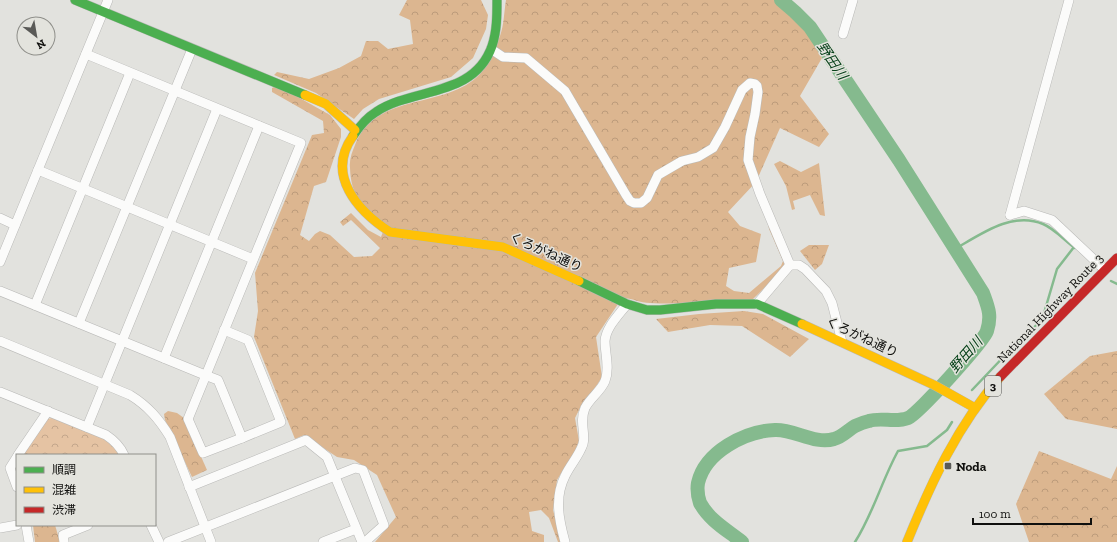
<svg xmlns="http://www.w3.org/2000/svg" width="1117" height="542" font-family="'Zilla Slab','Noto Sans JP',serif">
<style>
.forest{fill:url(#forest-crowns)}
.park{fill:url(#park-crowns)}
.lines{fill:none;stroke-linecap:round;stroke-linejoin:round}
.stream{stroke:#85ba8e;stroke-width:2.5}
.river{stroke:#85ba8e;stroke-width:14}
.street-casing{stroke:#b9b9b7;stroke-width:10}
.fast-casing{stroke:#b9b9b7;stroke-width:10}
.slow-casing{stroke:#b9b9b7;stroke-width:10}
.jam-casing{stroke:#b9b9b7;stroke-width:10}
.street{stroke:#fbfbfa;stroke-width:9}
.fast{stroke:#4caf50;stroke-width:9}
.slow{stroke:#ffc107;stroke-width:9}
.jam{stroke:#c62828;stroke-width:9}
.poi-dot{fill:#5a5a57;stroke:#e3e3dd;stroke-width:1.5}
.labels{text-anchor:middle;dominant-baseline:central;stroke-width:3;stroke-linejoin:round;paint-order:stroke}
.shield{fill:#e3e3dd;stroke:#4f4f4c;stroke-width:1}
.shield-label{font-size:12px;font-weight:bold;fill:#10100e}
.street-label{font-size:13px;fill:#10100e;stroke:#e3e3dd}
.poi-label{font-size:13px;font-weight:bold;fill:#10100e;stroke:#e3e3dd;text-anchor:start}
.water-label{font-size:14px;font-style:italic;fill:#07421a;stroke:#e3e3dd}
</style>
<defs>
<pattern id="forest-crowns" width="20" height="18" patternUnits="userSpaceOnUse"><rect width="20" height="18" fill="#dcb690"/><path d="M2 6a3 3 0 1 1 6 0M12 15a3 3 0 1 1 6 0" fill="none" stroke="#bc9b7b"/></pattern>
<pattern id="park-crowns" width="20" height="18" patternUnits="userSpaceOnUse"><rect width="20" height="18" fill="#e5c3a3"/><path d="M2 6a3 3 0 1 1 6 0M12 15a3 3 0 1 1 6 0" fill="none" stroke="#c3a68b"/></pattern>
</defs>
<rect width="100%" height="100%" fill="#e2e2de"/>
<g class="forest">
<path d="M407 0H481L488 15 486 29 473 58 451 77 379 99 363 109 354 119 316 93 274 75 277 72 309 79 339 68 361 56 366 41H378L388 49 413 44 410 20 399 15Z"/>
<path d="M506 0H786L809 29 822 58 800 96 829 134 819 147 780 128 756 182 728 212 740 226 761 234 756 262 729 268 726 286 734 291 749 293 781 266 783 261 769 229 767 218 785 258 784 269 753 299C719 301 684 305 650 303 640 303 632 298 622 298L596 337 602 377 597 385 581 406 575 418 579 441 575 451 557 480 553 510 562 542H558L549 518 541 510 529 512 532 531 544 535V542H375L396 517 377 475 354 460 337 457 304 435 295 439 254 337 258 311 255 273 312 135 324 133 323 121 272 92V88L274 87 289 92 330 115 341 129V137L326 182 314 186 300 235 309 241 315 234 320 231 330 235 354 257 372 256 380 248 351 220 343 226 340 222 351 213 368 230 381 237 386 224C363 207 351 198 350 168 349 160 352 152 355 145 376 91 446 110 480 74 483 70 485 64 487 60 491 53 497 44 500 36 504 25 504 12 506 0Z"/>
<path d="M780 161 801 172 819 163 825 216 820 215 810 195 793 201 795 209 792 210 786 186 774 164Z"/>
<path d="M809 245H829L822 264 815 270 800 251Z"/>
<path d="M744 311 763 314 809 339 790 357 742 326 710 325 668 332 656 319 699 314Z"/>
<path d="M1117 351V429L1066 419 1044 394 1090 356Z"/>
<path d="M168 411 177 413 184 418 207 470 192 477 165 420 164 414Z"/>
<path d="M1039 451 1111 479 1117 466V542H1029L1016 504Z"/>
<path d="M33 525H55L60 542H35Z"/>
</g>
<path class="park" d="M54 417 107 440 115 446 119 455H22L48 419Z"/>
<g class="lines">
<g class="stream">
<path d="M955 249C981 234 1012 211 1043 224 1055 229 1065 241 1075 248"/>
<path d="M1111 281 1117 284"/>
<path d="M972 390 1011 349 1042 320 1057 269 1074 247"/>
<path d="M855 542C873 514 882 480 898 451L927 446 947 430 952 422"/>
</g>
<path class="river" d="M742 542C727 530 710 521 700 503 698 497 697 489 698 483 705 452 745 431 775 430 794 429 815 445 834 439 842 437 848 430 855 426 859 424 864 422 869 421 881 417 896 423 908 418 918 414 984 341 987 331 992 315 988 307 983 293L899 160 810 27 795 12 781 0"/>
<g class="street-casing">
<g id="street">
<path d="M843 34 853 0"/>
<path d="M491 49 503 57 526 58 565 91 626 195 630 201 634 203H641L647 198 658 175 682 161 698 157 713 148 725 127 742 90 750 83 755 84 757 86 758 92 755 114 750 137 748 160 760 194 790 265"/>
<path d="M38 170 253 259"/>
<path d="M1010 215 1069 0"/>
<path d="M1010 215 1024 211 1052 220 1105 270"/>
<path d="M0 218 15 225"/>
<path d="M0 262 108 0"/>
<path d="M790 265H799L805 269 826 291 832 303 842 342"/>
<path d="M0 291 205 375 218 380 242 438 203 453 188 419C225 327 263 235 301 143L86 54"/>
<path d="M757 304 790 265"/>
<path d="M35 305 130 73"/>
<path d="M79 323 192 49"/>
<path d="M224 330 248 340 281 422 242 438"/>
<path d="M0 341 130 395C148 406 159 419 170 437L211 542"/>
<path d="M164 358 259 126"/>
<path d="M0 392 106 435C115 441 120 446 124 455"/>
<path d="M87 427 217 109"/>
<path d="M18 455 48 411"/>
<path d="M17 457 10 468 17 487"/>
<path d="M189 487 306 440 327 457 362 542"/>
<path d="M26 525 29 542"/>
<path d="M151 525 159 542"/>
<path d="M0 528 17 525"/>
<path d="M64 542 63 535 88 525"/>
<path d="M168 542 355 468 363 470 384 525 365 542"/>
<path d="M323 542 356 529"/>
<path d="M565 542C559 520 554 498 565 476 570 465 579 456 583 444 586 433 579 422 585 408 590 398 601 391 605 381 610 368 605 354 605 341 606 327 619 315 627 304"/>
</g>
</g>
<g class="fast-casing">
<g id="fast">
<path d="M75 0 305 95"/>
<path d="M353 136C359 127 366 118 376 112 413 87 474 98 492 46 497 31 497 15 497 0"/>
<path d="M579 281 627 304 647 310H660L716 304H757L802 324"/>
</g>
</g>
<g class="slow-casing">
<g id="slow">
<path d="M305 95 326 104 355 130"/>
<path d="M353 136C325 175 358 211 390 232L503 247 579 281"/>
<path d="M802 324 934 385 975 408"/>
<path d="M907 542C931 483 957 426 1000 377"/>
</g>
</g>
<g class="jam-casing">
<path id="jam" d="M1000 377 1117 258"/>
</g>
<use href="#street" class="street"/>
<use href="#fast" class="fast"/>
<use href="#slow" class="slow"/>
<use href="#jam" class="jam"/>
</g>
<rect class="poi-dot" x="944" y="462" width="8" height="8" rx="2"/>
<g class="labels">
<rect class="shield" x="985" y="376" width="16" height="20" rx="3"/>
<g class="shield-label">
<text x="993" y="386">3</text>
</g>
<g class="street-label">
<text transform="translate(546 252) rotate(24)">くろがね通り</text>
<text transform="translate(1050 308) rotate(-46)">National Highway Route 3</text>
<text transform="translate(862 337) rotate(25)">くろがね通り</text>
</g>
<g class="poi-label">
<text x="956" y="466">Noda</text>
</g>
<g class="water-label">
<text transform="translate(832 61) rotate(56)">野田川</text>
<text transform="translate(966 355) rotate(-49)">野田川</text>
</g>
</g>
<rect x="16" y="454" width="140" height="72" fill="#e3e3dd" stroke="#8f8f8a"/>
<rect x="24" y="467" width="20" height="6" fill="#4caf50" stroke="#8f8f8a"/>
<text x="52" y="474" font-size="12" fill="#10100e">順調</text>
<rect x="24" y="487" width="20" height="6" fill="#ffc107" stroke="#8f8f8a"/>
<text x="52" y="494" font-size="12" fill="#10100e">混雑</text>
<rect x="24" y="507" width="20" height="6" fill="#c62828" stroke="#8f8f8a"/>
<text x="52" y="514" font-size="12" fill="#10100e">渋滞</text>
<g transform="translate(36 36) rotate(149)"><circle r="19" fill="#e3e3dd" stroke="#8f8f8a"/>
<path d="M0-3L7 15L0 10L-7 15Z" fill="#5a5a57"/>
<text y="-6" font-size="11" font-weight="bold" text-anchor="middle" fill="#10100e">N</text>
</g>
<path d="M973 518v6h118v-6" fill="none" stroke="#10100e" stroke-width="2"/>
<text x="979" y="518" font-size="12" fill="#10100e" stroke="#e3e3dd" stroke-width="3" paint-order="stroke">100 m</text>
</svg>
